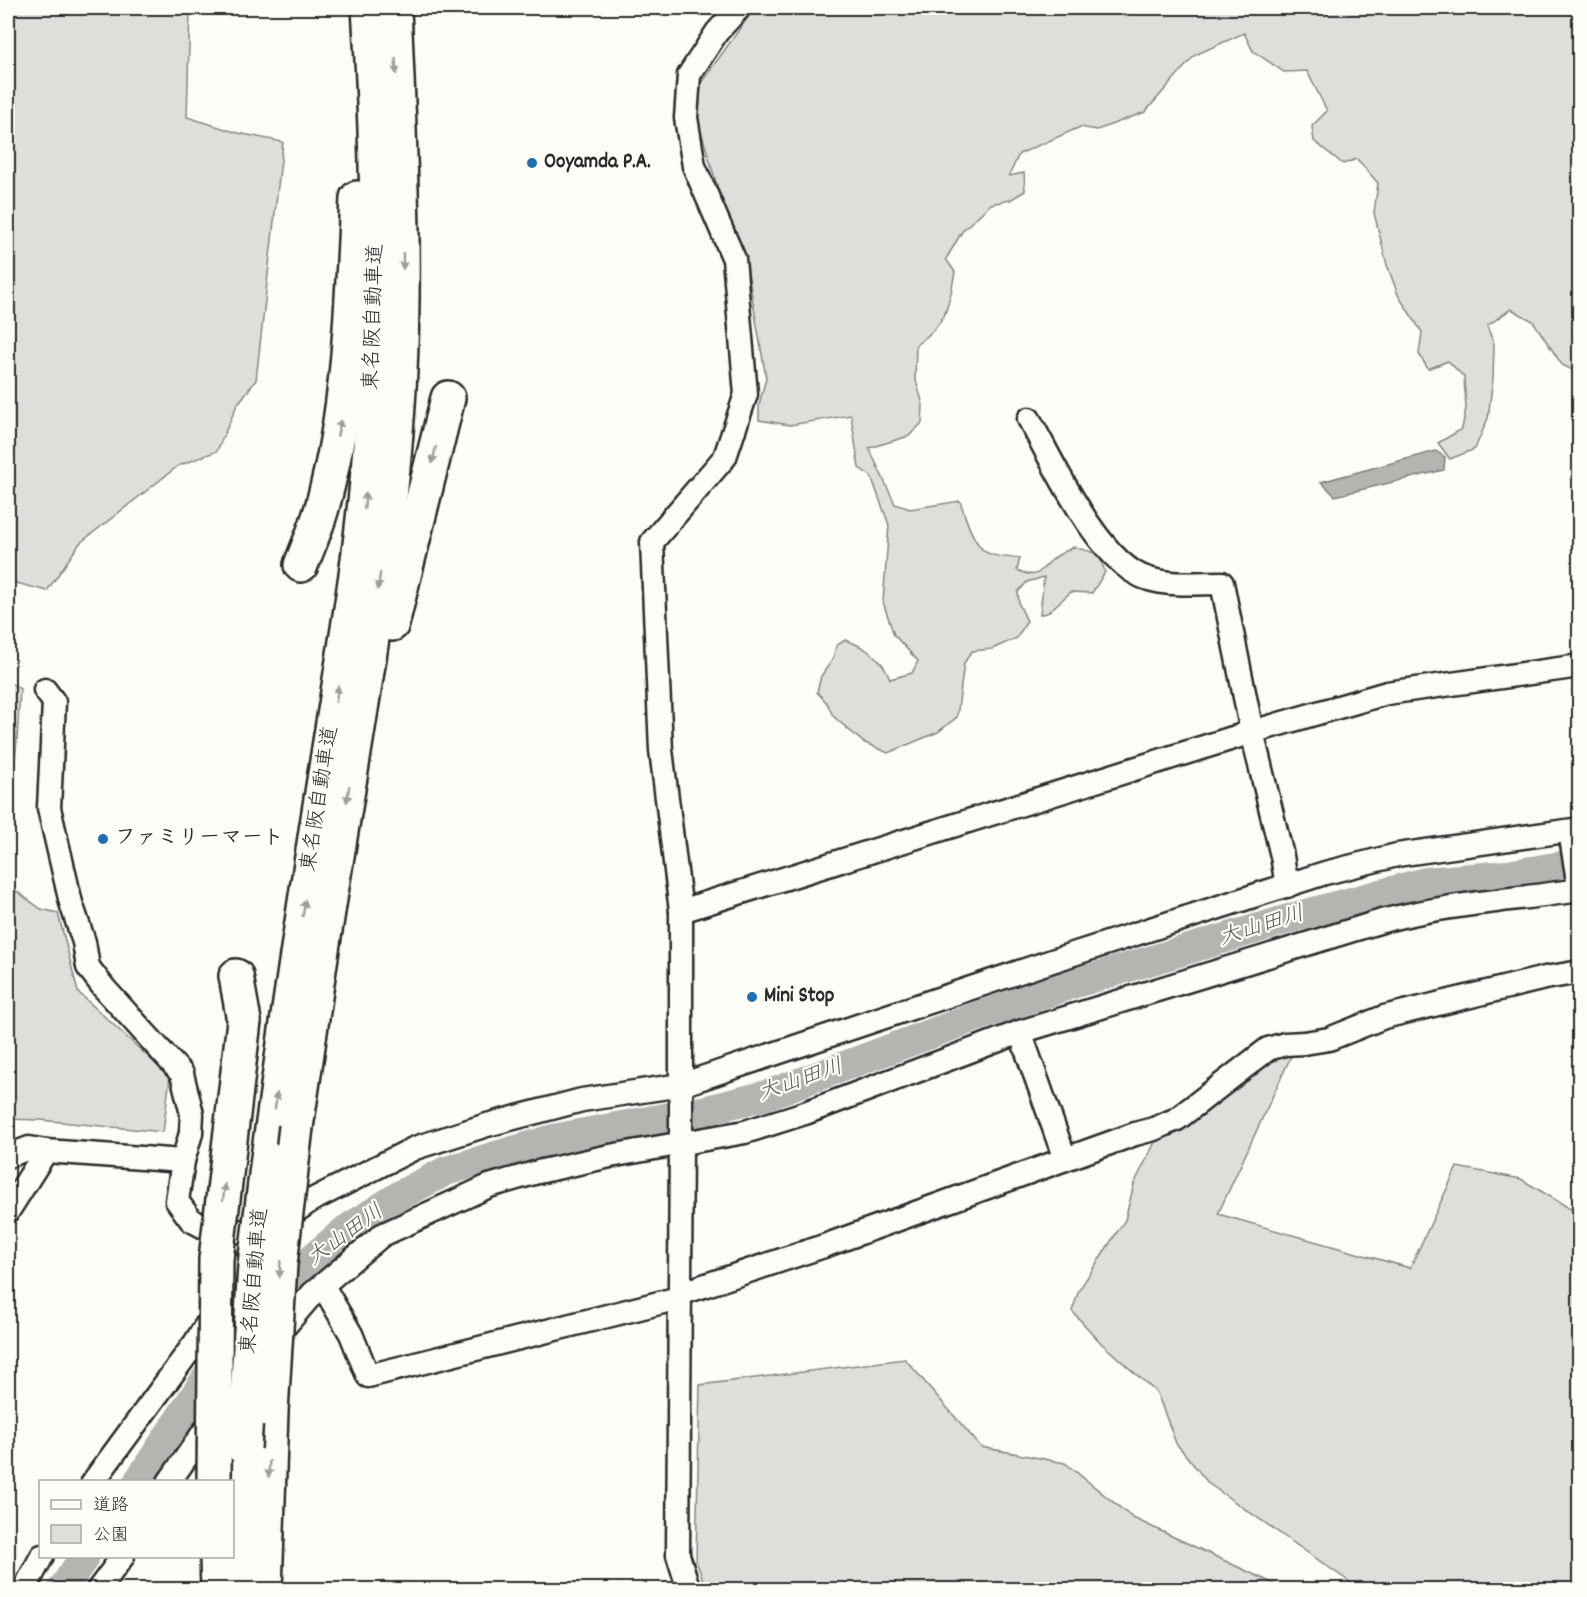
<svg xmlns="http://www.w3.org/2000/svg" width="1587" height="1597" font-family="Dekko,'Klee One',sans-serif">
<style>
.green{fill:#dfdeda;stroke:#858482;stroke-width:1.5}
.water{fill:#b5b4b1;stroke:#7e7d7b;stroke-width:1.5}
.lines{fill:none;stroke-linecap:round;stroke-linejoin:round}
.river{stroke:#b5b4b1;stroke-width:30}
.minor-casing{stroke:#2b2b2b;stroke-width:27}
.highway-casing{stroke:#2b2b2b;stroke-width:38}
.minor{stroke:#fdfcf7;stroke-width:22}
.highway{stroke:#fdfcf7;stroke-width:33}
.highway-bridge-casing{stroke:#2b2b2b;stroke-width:38;stroke-linecap:butt}
.highway-bridge{stroke:#fdfcf7;stroke-width:33}
.oneway{fill:#9e9e9b}
.poi-dot{fill:#1f6fb2;stroke:#fdfcf7;stroke-width:2}
.labels{text-anchor:middle;dominant-baseline:central;stroke-width:4.5;stroke-linejoin:round;paint-order:stroke}
.poi-label{font-size:21px;font-weight:bold;fill:#2b2b2b;stroke:#fdfcf7;text-anchor:start}
.street-label{font-size:21px;fill:#2b2b2b;stroke:#fdfcf7}
.water-label{font-size:22px;font-style:italic;fill:#5b5b5a;stroke:#fdfcf7}
</style>
<rect width="100%" height="100%" fill="#fdfcf7"/>
<filter id="ink" filterUnits="userSpaceOnUse"><feTurbulence type="fractalNoise" baseFrequency=".0167" numOctaves="2"/><feDisplacementMap in="SourceGraphic" scale="12" xChannelSelector="R" yChannelSelector="G"/><feConvolveMatrix kernelMatrix="1 2 1 2 8 2 1 2 1" color-interpolation-filters="sRGB"/></filter>
<g filter="url(#ink)">
<g class="green">
<path d="M8 8H195L190 10 187 117 238 133 283 142 256 380 237 405 217 451 178 466 80 543 47 591 8 581Z"/>
<path d="M758 8H1579V373L1562 365 1533 321 1511 309 1487 326 1494 344 1493 378 1488 418 1475 449 1450 459 1438 443 1462 429 1466 408 1464 377 1448 361 1428 369 1419 354 1422 332 1399 297 1387 265 1374 213 1378 183 1357 159 1343 164 1314 141 1312 126 1327 111 1307 71 1284 72 1253 51 1244 33 1195 55 1145 112 1097 130 1080 127 1019 154 1009 176 1024 173 1025 191 1010 200 991 204 963 230 946 259 955 272C948 308 948 322 916 345L915 377 923 405 922 423 909 436 869 448 895 504 910 509 960 501C965 516 971 537 982 549 991 558 1008 557 1020 558L1017 570C1040 580 1037 572 1053 559 1058 554 1067 551 1074 547L1099 554 1105 572 1092 593 1071 592 1047 613 1040 614 1044 577 1027 582 1018 592 1019 604 1027 621 1017 638 992 649 972 651 964 663 957 717 938 732 888 753 863 742 833 716 827 703 817 692 821 676 833 659 836 646 845 640C864 646 884 659 890 679L912 673 918 661 894 635 883 602 889 525 871 476 859 468 851 415 790 425 759 420V405L766 378 746 261 719 192 698 121V87L749 16Z"/>
<path d="M8 681 20 689 17 741 8 819Z"/>
<path d="M8 834 11 887 41 909 58 913 78 992 170 1077 163 1132 40 1120 8 1119Z"/>
<path d="M1293 1052 1218 1214 1410 1268 1457 1167 1521 1179 1579 1214 1580 1404 1576 1407 1580 1425 1579 1589H1360L1209 1484 1176 1443 1157 1393 1101 1343 1072 1311 1079 1290 1125 1220 1134 1184 1157 1138 1271 1054Z"/>
<path d="M905 1359 981 1447 1065 1463 1133 1518 1285 1589H706L696 1560 700 1385Z"/>
</g>
<path class="water" d="M1436 451 1445 457 1444 470 1335 496 1321 482Z"/>
<g class="lines">
<g class="river">
<path d="M138 1482 223 1353 257 1311 295 1273 346 1230 404 1193 446 1171 553 1139 707 1110 767 1095 970 1019 1066 986 1295 917 1426 882 1507 875 1580 863"/>
<path d="M62 1590 85 1556"/>
</g>
<g class="minor-casing">
<g id="minor">
<path d="M1029 419C1053 462 1100 566 1149 579 1172 586 1198 583 1222 583L1252 732 1282 856 1287 886"/>
<path d="M45 690 54 702 49 808 71 903 84 942 88 967 104 988 182 1074 192 1114 191 1133 183 1161 177 1201 191 1220 208 1229 264 1233"/>
<path d="M1570 831 1580 893"/>
<path d="M681 911 1252 732 1387 693 1580 666"/>
<path d="M1020 1032 1065 1159"/>
<path d="M8 1156 29 1148 46 1151"/>
<path d="M8 1211 46 1151 183 1161"/>
<path d="M279 1223 310 1201 415 1148 487 1125 582 1100 681 1085 1064 957 1325 873 1397 855 1580 829"/>
<path d="M323 1286 351 1334 368 1376 679 1298"/>
<path d="M679 1294 824 1246 1135 1134 1154 1129 1177 1119 1268 1049 1285 1044 1304 1043 1329 1039 1384 1017 1545 978 1580 972"/>
<path d="M273 1340 313 1293 382 1235 489 1186 538 1172 610 1156 745 1132 805 1113 1020 1032 1382 921C1447 904 1513 900 1580 890"/>
<path d="M93 1482 195 1343 254 1248"/>
<path d="M169 1482 215 1416"/>
<path d="M24 1590 42 1556"/>
<path d="M98 1590 123 1556"/>
<path d="M689 1590 678 1555 681 1143V911L661 750 652 542 725 457 746 394 734 259 694 166 686 118 689 75 717 32 739 8"/>
</g>
</g>
<g class="highway-casing">
<g id="highway">
<path d="M301 565C309 544 319 522 324 500 350 402 352 299 357 198"/>
<path d="M392 624 448 398"/>
<path d="M236 976 244 1021"/>
<path d="M296 1127C306 1064 314 1000 324 937 350 769 383 602 396 432 408 290 400 149 394 8"/>
<path d="M268 1158C286 1026 306 893 327 761 344 652 364 543 371 432 381 290 378 149 369 8"/>
<path d="M217 1556 218 1590"/>
<path d="M240 1590 244 1448"/>
<path d="M265 1590 271 1411"/>
</g>
</g>
<use href="#minor" class="minor"/>
<use href="#highway" class="highway"/>
<g class="highway-bridge-casing">
<g id="highway-bridge">
<path d="M271 1411 280 1264 296 1127"/>
<path d="M244 1448 255 1265 268 1158"/>
<path d="M214 1482 216 1259 244 1021"/>
</g>
</g>
<use href="#highway-bridge" class="highway-bridge"/>
</g>
<defs><path id="oneway-solid" d="M-6-.8H1V-3.2L6.5 0L1 3.2V.8H-6Z" transform="scale(1.5)"/></defs>
<g class="oneway">
<use href="#oneway-solid" transform="translate(396 66) rotate(87)"/>
<use href="#oneway-solid" transform="translate(403 261) rotate(90)"/>
<use href="#oneway-solid" transform="translate(339 428) rotate(-78)"/>
<use href="#oneway-solid" transform="translate(434 455) rotate(104)"/>
<use href="#oneway-solid" transform="translate(365 501) rotate(-85)"/>
<use href="#oneway-solid" transform="translate(379 581) rotate(98)"/>
<use href="#oneway-solid" transform="translate(337 694) rotate(-81)"/>
<use href="#oneway-solid" transform="translate(348 794) rotate(99)"/>
<use href="#oneway-solid" transform="translate(304 908) rotate(-81)"/>
<use href="#oneway-solid" transform="translate(276 1101) rotate(-82)"/>
<use href="#oneway-solid" transform="translate(224 1192) rotate(-83)"/>
<use href="#oneway-solid" transform="translate(280 1269) rotate(94)"/>
<use href="#oneway-solid" transform="translate(269 1469) rotate(93)"/>
</g>
</g>
<g class="poi-dot">
<circle cx="532" cy="163" r="6"/>
<circle cx="103" cy="839" r="6"/>
<circle cx="752" cy="997" r="6"/>
</g>
<g class="labels">
<g class="poi-label">
<text x="544" y="163">Ooyamda P.A.</text>
<text x="115" y="839">ファミリーマート</text>
<text x="764" y="997">Mini Stop</text>
</g>
<g class="street-label">
<text transform="translate(375 317) rotate(-88)">東名阪自動車道</text>
<text transform="translate(321 799) rotate(-81)">東名阪自動車道</text>
<text transform="translate(256 1281) rotate(-85)">東名阪自動車道</text>
</g>
<g class="water-label">
<text transform="translate(1262 927) rotate(-17)">大山田川</text>
<text transform="translate(801 1081) rotate(-19)">大山田川</text>
<text transform="translate(346 1236) rotate(-36)">大山田川</text>
</g>
</g>
<rect width="1587" height="1597" fill="none" stroke="#fdfcf7" stroke-width="30"/>
<rect x="15" y="15" width="1557" height="1567" fill="none" stroke="#2b2b2b" stroke-width="2" filter="url(#ink)"/>
<rect x="39" y="1480" width="195" height="78" fill="#fdfcf7" stroke="#a9a8a5" stroke-width="1.5"/>
<rect x="51" y="1500" width="30" height="9" fill="#fdfcf7" stroke="#a9a8a5" stroke-width="1.5"/>
<text x="93" y="1510" font-size="18" fill="#2b2b2b">道路</text>
<rect x="51" y="1525" width="30" height="18" fill="#dfdeda" stroke="#a9a8a5" stroke-width="1.5"/>
<text x="93" y="1540" font-size="18" fill="#2b2b2b">公園</text>
</svg>
